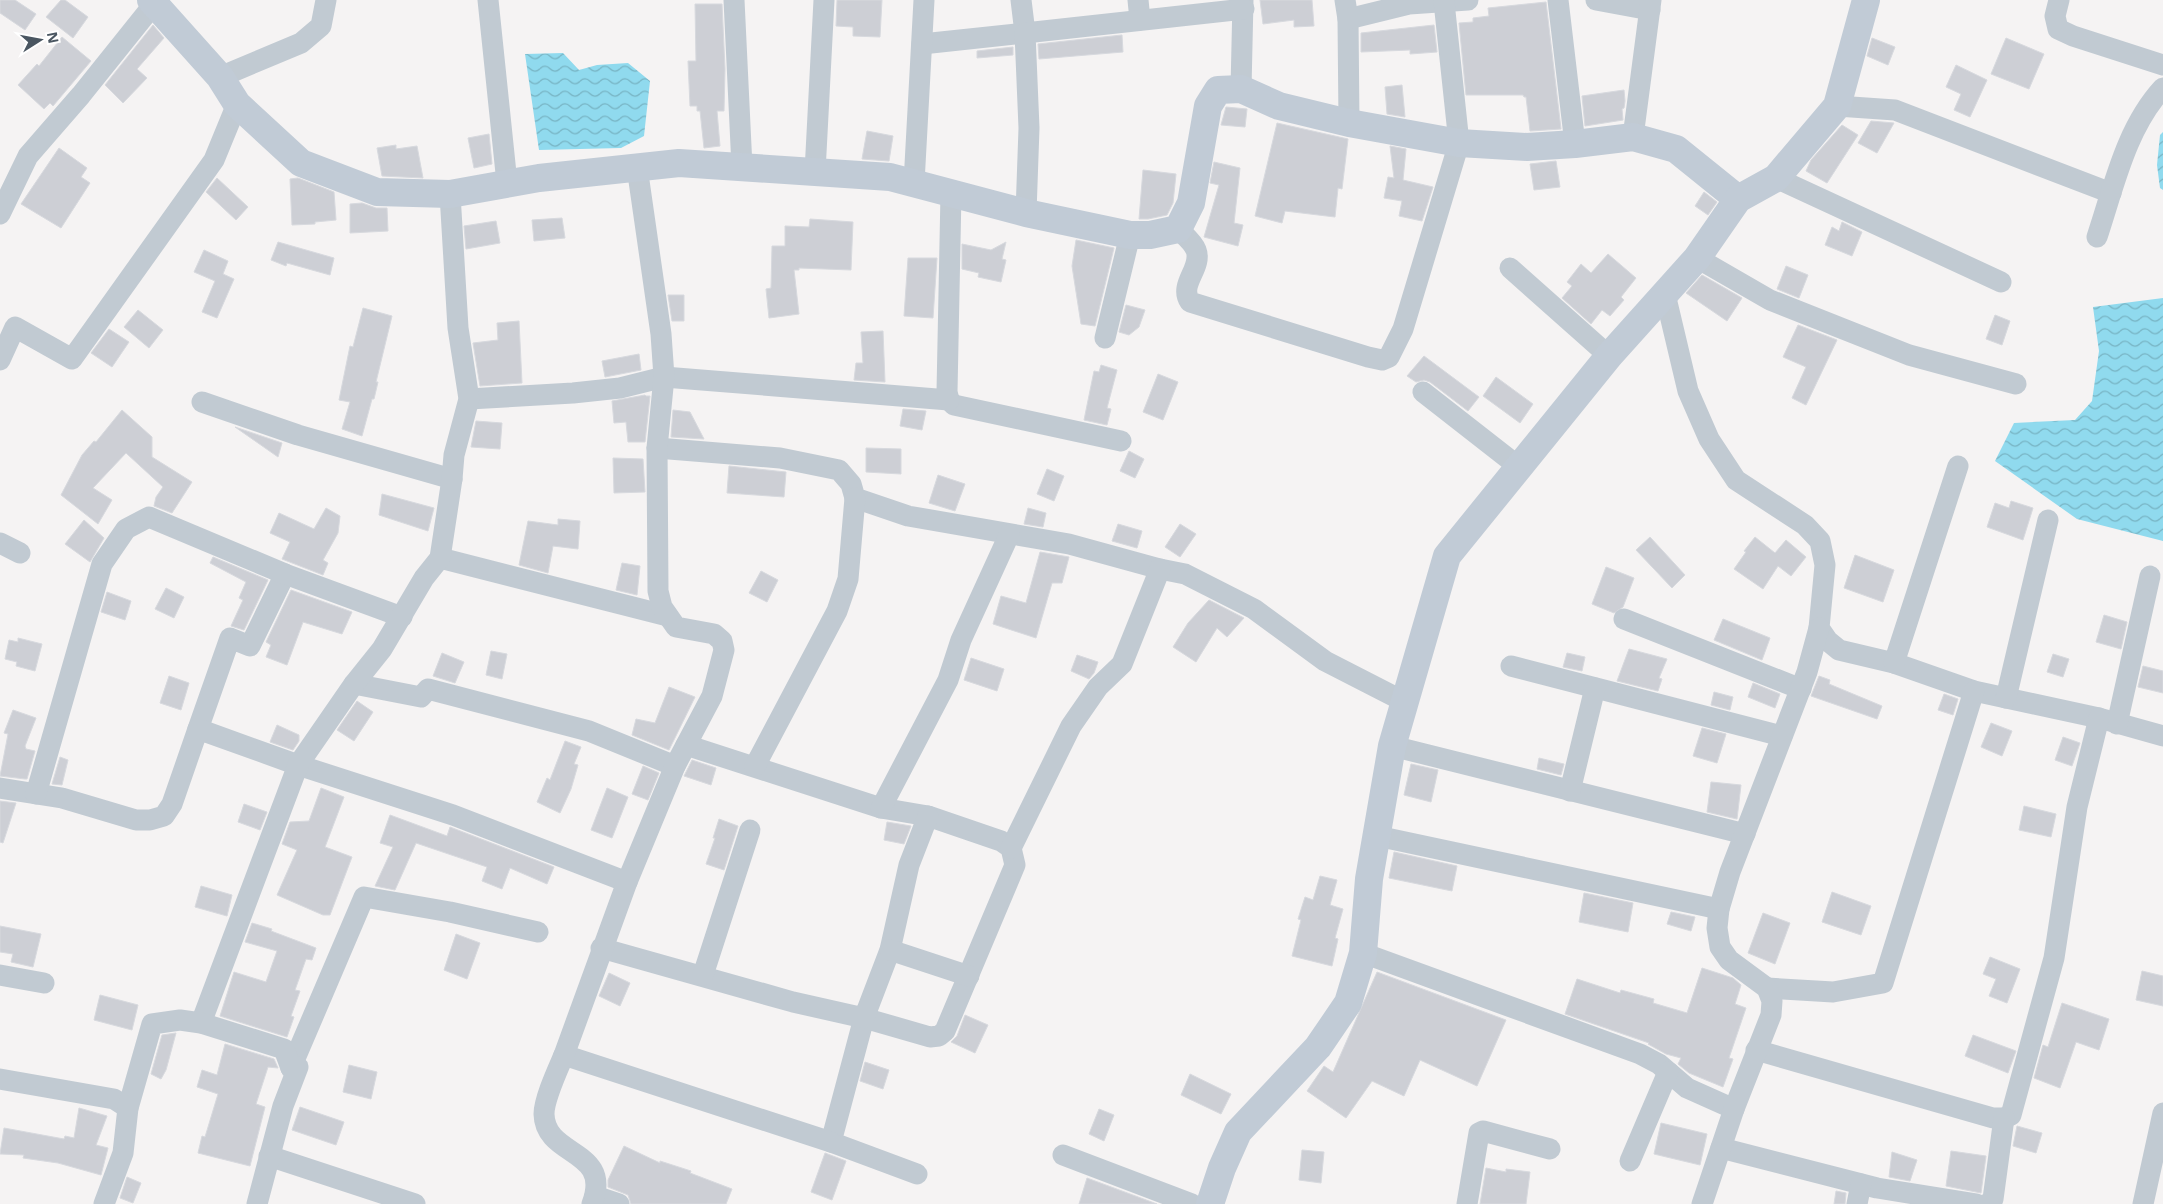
<svg xmlns="http://www.w3.org/2000/svg" width="2163" height="1204" font-family="'Open Sans',sans-serif">
<style>
.water{fill:url(#water-waves)}
.building{fill:#cdcfd5;stroke:#d7d9de}
.lines{fill:none;stroke-linecap:round;stroke-linejoin:round}
.street{stroke:#c1cad2;stroke-width:21}
.secondary{stroke:#c1cbd6;stroke-width:28}
</style>
<defs>
<pattern id="water-waves" width="16" height="10" patternUnits="userSpaceOnUse" patternTransform="scale(1.25)"><rect width="16" height="10" fill="#90daee"/><path d="M0 5q4-4 8 0t8 0" fill="none" stroke="#78b4c4"/></pattern>
</defs>
<rect width="100%" height="100%" fill="#f5f3f3"/>
<g class="water">
<path d="M563 53 579 70 597 65 628 63 650 81 644 136 621 148 539 150 525 54Z"/>
<path d="M2163 132V190L2160 188 2157 165 2160 135Z"/>
<path d="M2163 298V541L2077 519 1995 461 2014 423 2075 420 2092 401 2099 351 2093 307Z"/>
</g>
<g class="building">
<path d="M0 0H15L36 14 25 30 0 13Z"/>
<path d="M61 0H65L88 17 73 38 46 17Z"/>
<path d="M837 0H882L880 37 853 36V27L836 26Z"/>
<path d="M1260 0H1312L1314 26 1294 27V20L1263 24Z"/>
<path d="M1546 2 1561 129 1530 131 1526 97H1524L1523 95H1466L1459 23 1473 22V18L1489 16 1488 8Z"/>
<path d="M695 4H722L725 69 724 111H717L720 146 704 148 700 111H697V106H690L688 61H696Z"/>
<path d="M153 25 164 38 137 69 147 78 123 103 105 85Z"/>
<path d="M1434 25 1437 52 1410 54V50L1361 52V33Z"/>
<path d="M1122 35 1123 52 1039 59 1038 44Z"/>
<path d="M62 37 91 61 53 106 50 103 44 109 18 85 37 64 39 66Z"/>
<path d="M1872 38 1895 47 1888 65 1867 56Z"/>
<path d="M2006 38 2044 54 2029 89 1991 74Z"/>
<path d="M1013 47V55L977 58V51Z"/>
<path d="M1956 65 1987 80 1970 117 1954 110 1961 94 1946 87Z"/>
<path d="M1402 85 1405 117 1387 114 1385 87Z"/>
<path d="M1624 90 1625 101 1624 108 1622 109 1623 120 1585 126 1582 96Z"/>
<path d="M1226 107 1247 109 1245 127 1221 125Z"/>
<path d="M1871 121 1894 123 1877 153 1858 143Z"/>
<path d="M1277 123 1348 139 1342 189 1338 188 1335 217 1285 211 1282 223 1255 216Z"/>
<path d="M1842 125 1858 135 1827 183 1806 171 1811 160Z"/>
<path d="M867 131 893 136 889 161 862 159Z"/>
<path d="M489 134 492 164 474 168 468 138Z"/>
<path d="M396 145V149L417 146 423 178 382 176 377 148Z"/>
<path d="M1390 146 1406 149 1403 180 1433 187 1422 221 1399 216 1402 201 1384 198 1388 177 1394 178Z"/>
<path d="M59 148 87 168 81 177 90 183 61 228 21 204Z"/>
<path d="M1556 161 1560 187 1534 190 1530 164Z"/>
<path d="M1214 162 1240 168 1234 223 1243 225 1238 246 1204 237 1219 185 1210 183Z"/>
<path d="M1143 170 1176 174 1173 203 1167 215 1148 219H1139Z"/>
<path d="M217 178 248 207 236 220 206 192Z"/>
<path d="M298 178 334 192 336 220 315 222V224L292 225 290 179Z"/>
<path d="M1704 192 1717 202 1708 215 1695 206Z"/>
<path d="M362 203 376 208H387L388 231 350 233V204Z"/>
<path d="M562 218 565 238 534 241 532 220Z"/>
<path d="M810 219 853 222 851 270 799 268V270H794L799 314 769 318 766 289 771 288 772 246H785V226L809 227Z"/>
<path d="M496 221 500 243 466 249 464 226Z"/>
<path d="M1842 222 1862 232 1852 256 1825 245 1832 227 1839 231Z"/>
<path d="M1076 240 1114 248 1095 326 1081 324 1072 266Z"/>
<path d="M278 242 334 258 330 275 287 263 286 266 271 260Z"/>
<path d="M1006 242 1002 259 1006 260 1001 282 978 277 979 273 962 269V244L991 250Z"/>
<path d="M204 250 228 261 223 274 234 279 217 318 202 312 215 281 194 272Z"/>
<path d="M1608 254 1636 278 1621 297 1624 300 1610 316 1602 310 1591 324 1562 298 1572 286 1567 282 1581 264 1591 273Z"/>
<path d="M908 258H937L933 318 904 316Z"/>
<path d="M1786 266 1808 275 1799 298 1777 289Z"/>
<path d="M1702 275 1742 298 1727 321 1686 293Z"/>
<path d="M668 295H684V321H672Z"/>
<path d="M1126 305 1145 310 1139 327 1129 335 1119 332Z"/>
<path d="M363 308 392 316 376 382H378L374 399H372L362 436 342 429 350 402 339 400 350 346 353 347Z"/>
<path d="M138 310 163 330 149 348 124 327Z"/>
<path d="M1995 315 2010 321 2002 345 1986 339Z"/>
<path d="M519 321 522 383 480 386 473 343 498 340 497 323Z"/>
<path d="M1798 325 1837 340 1806 405 1792 398 1806 367 1783 357Z"/>
<path d="M109 329 129 342 112 367 91 353Z"/>
<path d="M883 331 885 382 854 380 856 363H863L861 332Z"/>
<path d="M639 354 641 370 605 377 602 361Z"/>
<path d="M1424 356 1479 397 1468 411 1430 382 1424 380 1416 382 1407 376Z"/>
<path d="M1101 365 1117 370 1107 408 1111 409 1107 425 1084 420 1094 371 1099 372Z"/>
<path d="M1158 374 1178 382 1163 420 1143 412Z"/>
<path d="M1496 377 1533 404 1520 423 1483 396Z"/>
<path d="M645 395 646 396H650L645 442H628L626 422 614 423 612 401Z"/>
<path d="M903 409 926 411 922 430 900 426Z"/>
<path d="M122 410 152 437V457L192 482 172 513 154 506 156 497 163 487 126 453 93 488 112 500 98 524 61 495 82 455 94 441 96 442Z"/>
<path d="M673 410 690 412 704 439 671 437Z"/>
<path d="M476 421 502 423 500 449 471 447Z"/>
<path d="M235 427 282 443 278 457Z"/>
<path d="M866 448 901 449V474L866 472Z"/>
<path d="M1129 451 1144 459 1135 478 1120 471Z"/>
<path d="M613 458 643 459 645 492 614 493Z"/>
<path d="M729 466 786 472 784 497 727 493Z"/>
<path d="M1047 469 1064 476 1054 501 1037 494Z"/>
<path d="M938 475 965 484 955 511 929 503Z"/>
<path d="M382 494 434 508 428 531 379 515Z"/>
<path d="M2011 501 2033 508 2023 540 1987 527 1995 503 2009 508Z"/>
<path d="M326 508 340 516 338 533 323 560 328 563 323 575 282 559 290 542 270 533 279 513 314 529Z"/>
<path d="M1028 508 1046 513 1043 527 1024 524Z"/>
<path d="M558 519 580 521 578 549 553 546 548 573 519 565 528 521 558 525Z"/>
<path d="M84 520 104 538 90 562 65 544Z"/>
<path d="M1118 524 1142 531 1137 548 1112 541Z"/>
<path d="M1180 524 1196 534 1180 557 1165 547Z"/>
<path d="M1650 537 1685 575 1672 588 1636 550Z"/>
<path d="M1755 537 1775 553 1786 540 1806 557 1791 576 1778 566 1763 589 1734 569 1746 552 1744 551Z"/>
<path d="M1040 552 1069 557 1062 583H1052L1036 638 993 624 1001 596 1026 603Z"/>
<path d="M1855 555 1894 570 1883 602 1844 588Z"/>
<path d="M213 557 268 580 244 630 231 626 243 600 239 598 246 582 210 563Z"/>
<path d="M622 563 640 566 637 595 616 590Z"/>
<path d="M1606 567 1634 578 1623 607 1614 613 1592 604Z"/>
<path d="M761 571 778 580 767 602 749 593Z"/>
<path d="M166 588 184 597 174 618 155 609Z"/>
<path d="M291 590 352 612 342 634 303 622 287 665 266 657 271 645 266 642Z"/>
<path d="M107 592 131 601 125 620 101 612Z"/>
<path d="M1209 600 1244 618 1227 637 1217 628 1196 662 1173 647 1188 623Z"/>
<path d="M2104 615 2127 622 2121 649 2096 642Z"/>
<path d="M1723 619 1770 638 1762 660 1714 640Z"/>
<path d="M18 638 42 644 35 671 16 666 17 662 5 659 9 640 18 642Z"/>
<path d="M1629 649 1667 659 1659 678 1662 679 1658 691 1617 681Z"/>
<path d="M491 651 507 654 502 679 486 675Z"/>
<path d="M442 653 464 662 455 683 433 676Z"/>
<path d="M1567 653 1585 657 1582 671 1563 667Z"/>
<path d="M2053 654 2069 659 2063 677 2047 672Z"/>
<path d="M1077 655 1098 662 1094 673 1089 679 1071 671Z"/>
<path d="M971 658 1004 669 997 691 964 680Z"/>
<path d="M2143 666 2163 671V693L2138 687Z"/>
<path d="M169 676 189 683 181 710 160 703Z"/>
<path d="M1819 676 1830 680 1829 684 1882 706 1877 719 1811 696Z"/>
<path d="M1753 683 1780 694 1775 708 1748 697Z"/>
<path d="M669 687 695 697 669 750 632 735 636 719 655 723Z"/>
<path d="M1714 692 1733 697 1730 710 1711 705Z"/>
<path d="M1944 694 1958 699 1953 715 1938 710Z"/>
<path d="M357 701 373 712 354 741 337 730Z"/>
<path d="M13 710 36 718 25 746 26 749 35 751 27 779H25L0 776 8 734 4 733Z"/>
<path d="M1991 723 2012 731 2002 756 1981 747Z"/>
<path d="M277 725 299 735V741L293 750 270 742Z"/>
<path d="M1702 728 1726 734 1717 763 1693 756Z"/>
<path d="M2063 737 2080 743 2072 766 2055 760Z"/>
<path d="M565 741 581 747 574 764 578 765 571 789 560 813 537 802 547 778 550 780Z"/>
<path d="M60 757 68 760 62 785 52 784Z"/>
<path d="M1539 758 1564 764 1561 775 1537 769Z"/>
<path d="M692 760 716 768 711 785 684 776Z"/>
<path d="M1411 764 1438 770 1431 802 1404 795Z"/>
<path d="M643 766 659 773 648 800 632 794Z"/>
<path d="M1711 782 1741 785 1737 819 1707 812Z"/>
<path d="M321 788 344 797 325 847 352 857 330 915H323L277 895 297 850 282 844 290 822 309 821Z"/>
<path d="M607 788 628 797 612 838 591 830Z"/>
<path d="M0 801 16 803 3 843 0 842Z"/>
<path d="M244 804 267 812 260 830 238 822Z"/>
<path d="M2024 806 2056 814 2051 837 2019 830Z"/>
<path d="M390 815 447 836 450 827 554 867 547 884 510 868 502 889 482 881 487 867 416 843 395 890 375 886 393 847 380 843Z"/>
<path d="M719 819 738 826 724 870 706 864 715 838H713Z"/>
<path d="M887 822 911 826 904 844 884 840Z"/>
<path d="M1394 852 1457 866 1452 891 1389 878Z"/>
<path d="M1320 876 1337 880 1330 905 1343 909 1335 938 1338 939 1332 966 1292 956 1301 920 1298 919 1305 897 1313 900Z"/>
<path d="M201 886 232 895 227 916 195 907Z"/>
<path d="M1832 892 1871 906 1861 935 1822 922Z"/>
<path d="M1584 893 1633 903 1628 932 1579 922Z"/>
<path d="M1671 912 1695 917 1691 931 1667 924Z"/>
<path d="M1763 913 1790 923 1775 964 1748 953Z"/>
<path d="M252 923 272 929 271 931 316 948 312 960 306 959 295 990 300 991 291 1016 294 1017 287 1037 220 1016 234 972 266 982 277 951 245 942Z"/>
<path d="M0 926 41 934 33 967 11 962 13 954 0 952Z"/>
<path d="M456 934 480 943 467 979 444 970Z"/>
<path d="M1990 957 2020 969 2007 1003 1989 996 1996 979 1983 974Z"/>
<path d="M1702 968 1733 978 1741 985 1735 1004 1746 1008 1729 1058 1733 1059 1723 1087 1689 1073 1678 1064 1681 1058 1666 1054 1648 1044 1649 1043 1565 1014 1577 979 1620 993 1621 990 1654 999 1653 1003 1687 1013Z"/>
<path d="M2142 971 2163 976V1006L2136 1000Z"/>
<path d="M1377 972 1506 1020 1477 1086 1420 1060 1404 1096 1372 1081 1346 1118 1307 1091 1324 1066 1333 1072Z"/>
<path d="M609 973 630 983 620 1006 599 996Z"/>
<path d="M100 995 138 1005 132 1030 94 1020Z"/>
<path d="M2062 1003 2109 1019 2099 1050 2076 1042 2060 1088 2034 1078 2043 1045 2048 1047Z"/>
<path d="M965 1015 988 1025 975 1053 951 1042 957 1036Z"/>
<path d="M176 1033 166 1070 161 1079 151 1074 162 1035Z"/>
<path d="M1973 1035 2016 1051 2008 1073 1965 1056Z"/>
<path d="M225 1044 274 1059 278 1068 268 1067 256 1104 265 1107 250 1166 198 1153 202 1136 205 1137 218 1094 197 1087 202 1070 217 1075Z"/>
<path d="M865 1062 889 1070 883 1089 860 1081Z"/>
<path d="M349 1065 377 1072 371 1099 343 1092Z"/>
<path d="M1190 1074 1231 1094 1221 1114 1181 1095Z"/>
<path d="M300 1107 344 1122 336 1145 292 1130Z"/>
<path d="M79 1108 107 1116 96 1145 108 1148 101 1175 58 1163 23 1158 24 1155 0 1154 4 1128 64 1139 65 1136 74 1138Z"/>
<path d="M1099 1109 1114 1115 1104 1141 1089 1134Z"/>
<path d="M1661 1123 1707 1134 1700 1165 1654 1154Z"/>
<path d="M2017 1126 2042 1133 2036 1153 2013 1146Z"/>
<path d="M624 1146 660 1163V1161L691 1171 690 1173 732 1189 726 1204H631L628 1195 608 1187V1180Z"/>
<path d="M1302 1150 1324 1152 1321 1183 1299 1180Z"/>
<path d="M1951 1151 1986 1156 1981 1193 1946 1186Z"/>
<path d="M1892 1152 1917 1160 1910 1181 1889 1177Z"/>
<path d="M825 1153 846 1161 832 1200 811 1192Z"/>
<path d="M1486 1168 1506 1172V1169L1530 1172 1526 1204H1480Z"/>
<path d="M127 1177 141 1183 133 1203 120 1198Z"/>
<path d="M1087 1178 1157 1204H1079Z"/>
<path d="M1836 1191 1846 1193 1845 1204H1834Z"/>
</g>
<g class="lines">
<g class="street">
<path d="M488 0 507 183"/>
<path d="M734 0 742 167"/>
<path d="M1138 0 1140 20"/>
<path d="M1345 0 1348 19 1349 123"/>
<path d="M1558 0 1575 144"/>
<path d="M1596 0 1650 10"/>
<path d="M2059 0 2055 16 2058 29 2073 36 2163 65"/>
<path d="M1348 19 1409 4 1468 0"/>
<path d="M922 44 1025 33 1021 0"/>
<path d="M220 77 301 43 321 26 326 0"/>
<path d="M1241 89 1243 0"/>
<path d="M1837 106 1895 110 2111 193"/>
<path d="M1633 137 1651 0"/>
<path d="M815 172 824 0"/>
<path d="M1776 178 2001 282"/>
<path d="M914 183 924 0"/>
<path d="M951 193 947 392 949 400 954 405 1121 441"/>
<path d="M1026 213 1029 128 1025 33 1244 9"/>
<path d="M0 214 28 156 81 95 154 4"/>
<path d="M1178 229C1184 235 1193 242 1196 250 1203 268 1178 284 1190 302L1368 357 1382 360 1389 357 1403 329 1459 143 1444 2"/>
<path d="M2097 237C2114 186 2126 128 2163 88"/>
<path d="M1697 258 1770 300 1909 355 2016 384"/>
<path d="M1510 268 1609 356"/>
<path d="M1665 294 1688 391 1709 439 1736 480 1805 525 1820 541 1825 565 1819 628 1828 641 1839 650 1894 663 1974 691 2099 718 2163 736"/>
<path d="M1105 338 1130 235"/>
<path d="M0 360 15 327 72 359 214 160 237 104"/>
<path d="M1423 392 1519 467"/>
<path d="M469 399 573 393 620 388 664 377 949 400"/>
<path d="M202 402 298 435 452 479"/>
<path d="M657 448 780 458 839 470 851 484 855 498 908 516 1069 544 1160 569 1185 574 1254 609 1325 661 1405 702"/>
<path d="M0 543 20 553"/>
<path d="M440 558 668 616"/>
<path d="M1624 619 1801 689"/>
<path d="M1894 663 1958 466"/>
<path d="M1511 666 1782 736"/>
<path d="M354 684 421 697 428 689 589 731 675 766"/>
<path d="M2006 698 2048 520"/>
<path d="M2117 724 2150 576"/>
<path d="M198 729 230 638 250 646 285 574"/>
<path d="M686 745 881 808 928 816 1001 841 1011 848 1015 865 945 1031 939 1036 930 1037 864 1018 831 1142 917 1174"/>
<path d="M1392 746 1745 834"/>
<path d="M755 766 837 611 848 579 855 498"/>
<path d="M0 788 62 798 136 820H150L164 816 172 804 198 729 298 765 453 815 627 882"/>
<path d="M1570 791 1595 688"/>
<path d="M36 794 102 564 126 529 149 517 285 574 402 617"/>
<path d="M881 808 948 680 961 640 1009 535"/>
<path d="M1377 836 1719 909"/>
<path d="M1011 848 1071 726 1098 687 1122 664 1160 569"/>
<path d="M601 948 793 1002 864 1018 890 950 909 865 928 816"/>
<path d="M890 950 969 976"/>
<path d="M1363 953 1640 1054 1659 1064 1687 1088 1734 1109"/>
<path d="M0 975 44 983"/>
<path d="M703 975 750 830"/>
<path d="M1767 988 1833 992 1883 983 1974 691"/>
<path d="M201 1023 298 765 354 684 382 649 424 578 440 558 452 479 454 455 469 399 458 328 450 194"/>
<path d="M1756 1050 1993 1118H2004L2011 1115 2054 958 2077 807 2099 718"/>
<path d="M564 1055 831 1142"/>
<path d="M291 1068 364 897 450 912 538 932"/>
<path d="M0 1079 114 1099 128 1108"/>
<path d="M1721 1148 1877 1188 1977 1204"/>
<path d="M1063 1155 1192 1204"/>
<path d="M269 1156 415 1204"/>
<path d="M1630 1161 1668 1072"/>
<path d="M595 1196 619 1204"/>
<path d="M104 1204 123 1153 128 1108 152 1024 180 1020 201 1023 284 1049 291 1068 298 1067 283 1106 257 1204"/>
<path d="M592 1204C613 1148 545 1158 544 1114 544 1099 558 1069 564 1055L627 882 675 766 712 696 724 650 722 641 714 634 676 627 662 607 658 591 657 448 664 377 661 334 637 167"/>
<path d="M1467 1204 1479 1133 1483 1131 1550 1149"/>
<path d="M1702 1204 1734 1109 1771 1015 1772 1001 1767 988 1729 960 1720 947 1717 928 1719 909 1730 872 1807 672 1819 628"/>
<path d="M1857 1204 1861 1184"/>
<path d="M1988 1204 1993 1199 2004 1118"/>
<path d="M2143 1204 2163 1113"/>
</g>
<g class="secondary">
<path d="M151 0 220 77 237 104 301 163 377 192 450 194 539 178 679 163 890 177 1026 213 1130 235H1150L1178 229 1191 203 1208 106 1218 90 1241 89 1279 106 1349 123 1459 143 1527 147 1575 144 1633 137 1676 149 1738 199"/>
<path d="M1210 1204 1222 1168 1238 1132 1318 1047 1348 1003 1363 953 1369 879 1392 746 1447 556 1609 356 1697 258 1738 199 1776 178 1837 106 1866 0"/>
</g>
</g>
<g transform="translate(40 40) rotate(79)" stroke="#ffffff" stroke-width="4" paint-order="stroke">
<path d="M0-4L9 19L0 12L-9 19Z" fill="#4a5661"/>
<text y="-8" font-size="14" font-weight="bold" text-anchor="middle" fill="#4a5661">N</text>
</g>
</svg>
